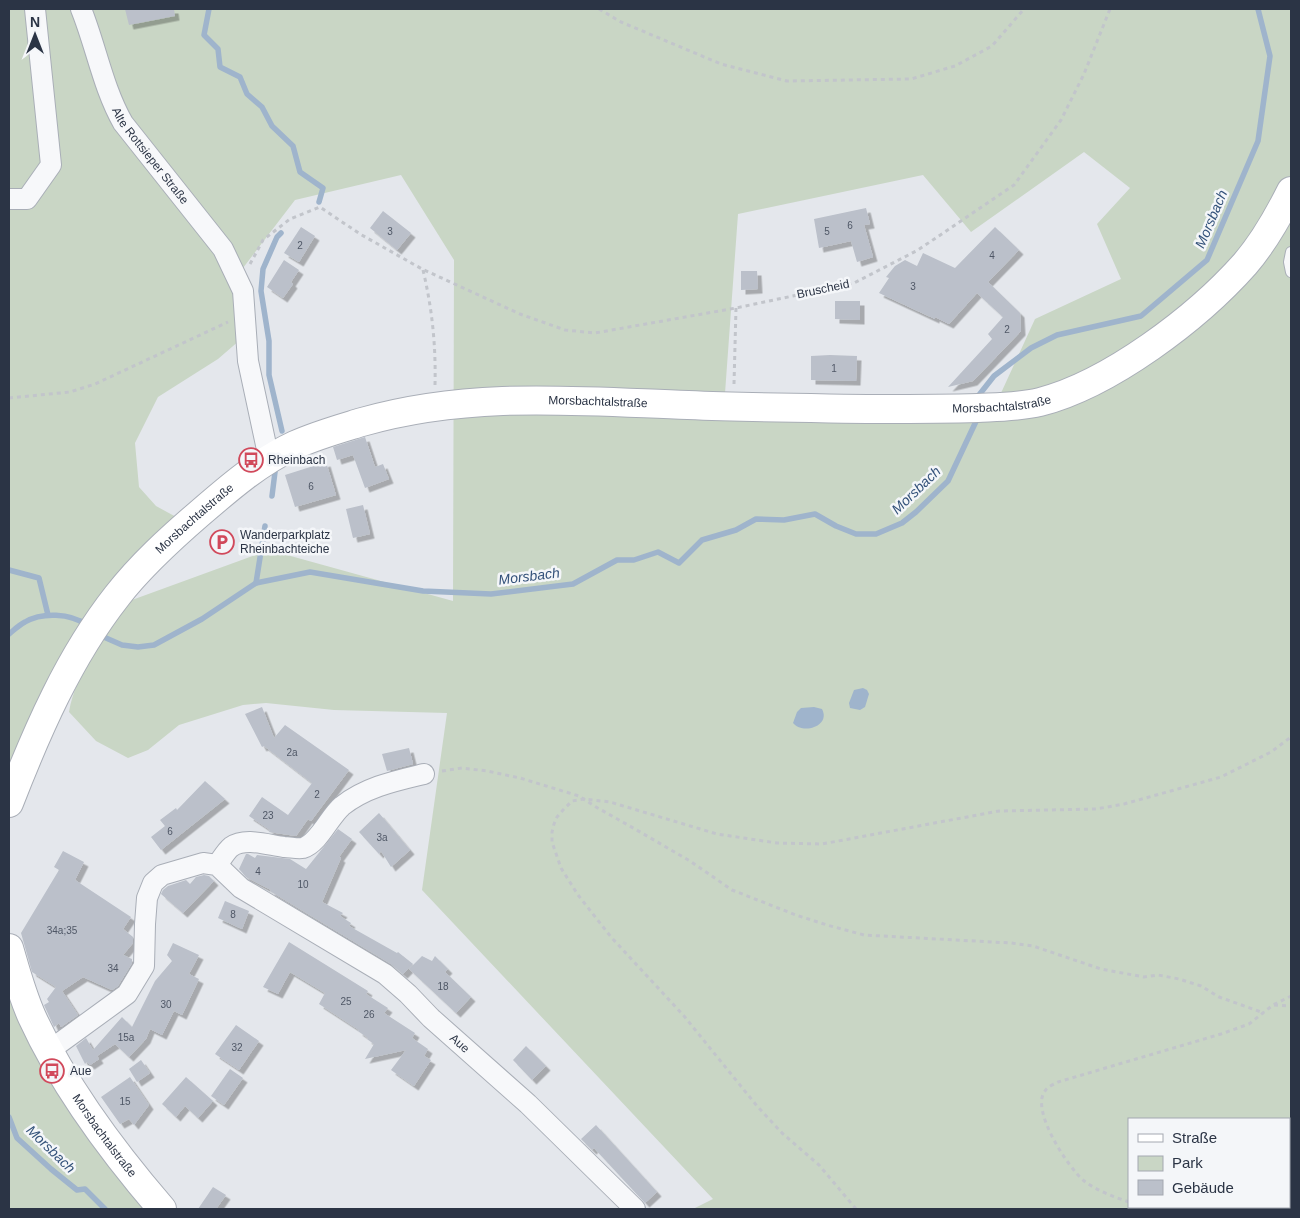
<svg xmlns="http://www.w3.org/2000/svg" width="1300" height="1218" font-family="Helvetica,sans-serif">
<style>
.green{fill:#c9d6c5;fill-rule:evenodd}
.water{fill:#9fb4cc}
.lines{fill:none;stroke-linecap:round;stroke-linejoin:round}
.stream{stroke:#9fb4cc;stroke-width:5.5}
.building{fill:#bbc0ca;filter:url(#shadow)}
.lane-casing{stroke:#a9aeb7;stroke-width:12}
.street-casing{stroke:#a9aeb7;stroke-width:22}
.secondary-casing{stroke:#a9aeb7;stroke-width:30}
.path{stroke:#c2c5cb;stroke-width:3;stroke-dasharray:4 4;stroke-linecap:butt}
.lane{stroke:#f7f8fa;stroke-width:10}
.street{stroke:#f7f8fa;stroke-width:20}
.secondary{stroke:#fff;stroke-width:28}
.labels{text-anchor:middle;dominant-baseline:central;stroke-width:5;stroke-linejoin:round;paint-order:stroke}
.number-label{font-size:10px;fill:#4f5766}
.street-label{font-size:12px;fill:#2b3445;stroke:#f4f6f9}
.poi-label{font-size:12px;fill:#2b3445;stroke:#f4f6f9;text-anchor:start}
.water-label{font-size:14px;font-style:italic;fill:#34527a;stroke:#f4f6f9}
</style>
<defs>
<filter id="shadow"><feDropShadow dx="4.5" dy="4.5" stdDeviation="0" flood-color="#0004"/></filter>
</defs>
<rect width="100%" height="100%" fill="#e4e7ec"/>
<g class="green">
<path d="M9 9H1291V1209H693L713 1199 422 890 447 713 334 710 266 703 243 705 179 725 148 750 128 758 96 741 69 712C76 672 104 640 121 604L269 550 453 601 454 260 401 175 295 200 233 281 238 303 240 340 218 359 158 397 135 443 139 487 156 506 178 518 150 545 108 593 64 657 16 766 9 787ZM1084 152 1130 188 1097 224 1121 279 1035 319 990 417 723 421 738 214 923 175 971 232ZM1129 1119H1289V1207H1129Z"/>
<path d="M9 966 156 1209H9Z"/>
</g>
<g class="water">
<path d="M863 688 867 690 869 694 865 707 860 710 850 708 849 703 854 690Z"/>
<path d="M814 707 822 709C831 726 803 735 793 723L797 712 801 708Z"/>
</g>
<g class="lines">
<g class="stream">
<path d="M209 9 204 35 218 49 220 67 240 77 247 94 262 107 272 126 293 146 300 172 323 188 319 202"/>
<path d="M281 233 277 237 263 269 261 291 269 341V375L282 431"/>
<path d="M979 401V395L994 376 1031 348 1057 335 1141 316 1207 260 1258 141 1270 56 1258 9"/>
<path d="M272 496 275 472"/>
<path d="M9 570 39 578 48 615"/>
<path d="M256 583 265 526"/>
<path d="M98 633 106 638 122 645 138 647 154 645 202 619 256 583 310 572 423 591 491 594 573 584 617 560H634L658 552 679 563 702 540 736 530 756 519 784 520 815 514 836 526 856 534H876L902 523 916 512 948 481 979 415"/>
<path d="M9 634C14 630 19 625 25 622 42 612 70 613 87 625"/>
<path d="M9 1117 17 1138 51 1169 77 1190 85 1189 105 1209"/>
</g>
</g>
<g class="building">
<path d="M125 9H174L175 16 129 25Z"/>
<path d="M866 208 870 224 864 225 873 257 857 262 851 241 819 248 814 219Z"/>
<path d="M383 211 411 233 397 250 370 228Z"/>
<path d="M301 227 315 236 299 262 284 253Z"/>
<path d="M995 227 1019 250 988 282 1020 313 1021 331 973 381 948 387 992 339 988 334 1003 317 977 293 949 324 935 317V319L879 293 889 278 886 277 895 266 905 260 917 266 923 253 955 268Z"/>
<path d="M284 260 299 270 291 282 293 284 283 298 267 287Z"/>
<path d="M741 271H757L758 289 741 290Z"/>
<path d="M835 301H860V320L835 319Z"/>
<path d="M830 355 857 356 856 381 811 380V356Z"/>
<path d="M365 437 375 467 383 464 389 479 365 488 353 455 337 460 333 447Z"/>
<path d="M326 462 336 495 295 507 285 475Z"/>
<path d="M363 505 370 534 353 538 346 509Z"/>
<path d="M262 707 274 738 285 725 349 770 311 821 308 819 296 836 269 832 270 830 249 816 262 797 288 815 312 783 264 746 262 747 245 714Z"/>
<path d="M409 748 413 764 387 771 382 754Z"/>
<path d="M205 781 225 799 161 850 151 837 165 826 160 820 176 808 177 810Z"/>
<path d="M379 813 410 850 391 867 381 851 379 854 359 832Z"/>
<path d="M338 829 352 839 339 857 341 858 322 902 343 913 340 916 351 923 349 926 397 953 398 952 413 964 403 974 391 964 270 891 271 890 246 877 239 869 246 854H248L255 858 257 855 290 859 306 869Z"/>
<path d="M63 851 84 862 75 880 131 917 123 929 133 937V943L123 955 132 959V963L118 986 112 990 83 977 62 991 78 1015 61 1027 59 1023 54 1027 44 1005 49 1002 47 999 56 987 32 972 21 933 59 870 54 867Z"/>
<path d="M204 875 209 876 214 881 183 913 161 894 163 890 168 886 186 880 190 884 196 877Z"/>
<path d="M225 901 249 911 242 929 218 918Z"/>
<path d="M289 942 368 991 366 994 388 1008 384 1013 415 1033 412 1038 428 1049 424 1056 431 1060 414 1086 391 1070 406 1050 365 1059 374 1044 367 1039 368 1038 358 1031 359 1030 319 1004 325 993 290 972 278 994 263 987Z"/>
<path d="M173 943 199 955 189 974 199 979 182 1015 174 1011 162 1035 150 1029 146 1039 129 1057 115 1044 97 1056 99 1059 90 1065 87 1062 85 1064 76 1046 86 1038 93 1050 122 1017 132 1027 155 981 172 961 167 955Z"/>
<path d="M422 956 432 961 435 956 448 969 445 972 471 997 456 1013 409 969Z"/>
<path d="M236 1025 259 1041 239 1070 215 1054Z"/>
<path d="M526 1046 546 1066 532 1080 513 1060Z"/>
<path d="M141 1060 150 1073 137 1082 129 1069Z"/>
<path d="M230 1069 243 1078 224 1105 211 1096Z"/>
<path d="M130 1077 149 1105 134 1125 129 1119 120 1124 101 1097Z"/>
<path d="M186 1077 213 1101 198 1118 185 1106 176 1117 162 1104Z"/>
<path d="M596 1125 657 1192 645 1203 594 1148 592 1150 581 1139Z"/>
<path d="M213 1187 226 1195 216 1209H198Z"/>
</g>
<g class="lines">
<g class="lane-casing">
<path id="lane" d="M1291 272 1289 262 1291 252"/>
</g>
<g class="street-casing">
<g id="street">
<path id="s1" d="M81 9C96 46 103 88 123 123L223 249 243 291 248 361 269 459"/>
<path d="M9 199H27L51 165 35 9"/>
<path d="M217 865C221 860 226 851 231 847 245 837 268 845 284 847 290 847 297 849 303 848 319 843 329 817 342 806 366 787 395 781 424 774"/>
<path id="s2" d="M50 1050 127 994 144 966 145 924 147 898 153 883 162 875 203 863 217 865 241 888 385 974 408 994 431 1018 528 1104 635 1209"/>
</g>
</g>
<g class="secondary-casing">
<g id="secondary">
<path id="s3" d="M9 803C37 731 69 657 117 596 141 565 171 538 200 513 230 487 259 462 295 445 317 435 339 429 362 422 470 391 577 401 688 405 751 408 813 408 876 409 910 409 944 409 978 408 999 407 1019 407 1040 402 1110 384 1197 318 1245 264 1264 242 1278 217 1291 191"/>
<path id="s4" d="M9 948C16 972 22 995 32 1017 64 1087 112 1151 162 1209"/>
</g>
</g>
<g class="path">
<path d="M599 9 621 22 721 64 787 81 911 79 955 66 992 46 1024 9"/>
<path d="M250 264 263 240 290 219 320 207 360 234 422 269 520 314 565 330 595 333 736 308 854 283 918 250 1014 185 1061 120 1084 74 1110 9"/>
<path d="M423 270C432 308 436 345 435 385"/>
<path d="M734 384 736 308"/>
<path d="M9 398 70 392 95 384 228 322"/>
<path d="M442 771 462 768 487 771 520 778 579 796 596 807 635 829 690 861 732 890 796 915 827 925 864 935 1011 943 1033 946 1101 969 1144 977 1158 975 1179 979 1201 986 1219 997 1264 1013"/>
<path d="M1274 1005 1291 1006"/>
<path d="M1289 1146 1291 1143"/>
<path d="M1129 1202C1114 1197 1095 1190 1083 1180 1068 1167 1030 1110 1045 1091 1047 1087 1054 1084 1058 1082L1221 1034 1249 1024 1273 1005 1291 996"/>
<path d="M1142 1207 1150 1209"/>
<path d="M856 1209 819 1165 782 1133 757 1106 684 1016 611 937 578 895 561 868 552 842V832L554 824 557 817 563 810 572 801 584 799 610 802 717 834 777 843 822 844 999 811 1096 809 1124 804 1221 777 1271 752 1291 737"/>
<path d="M1230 1209 1234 1207"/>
</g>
<use href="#lane" class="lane"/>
<use href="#street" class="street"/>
<use href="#secondary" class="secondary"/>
</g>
<defs>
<g id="bus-ring" transform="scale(1.25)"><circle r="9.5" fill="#f4f6f9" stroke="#d1495b" stroke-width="1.5"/><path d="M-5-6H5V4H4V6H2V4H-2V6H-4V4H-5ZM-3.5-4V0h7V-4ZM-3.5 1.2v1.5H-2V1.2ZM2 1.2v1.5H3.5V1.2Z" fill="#d1495b"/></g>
<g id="parking-ring" transform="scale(1.25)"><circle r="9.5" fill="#f4f6f9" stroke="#d1495b" stroke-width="1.5"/><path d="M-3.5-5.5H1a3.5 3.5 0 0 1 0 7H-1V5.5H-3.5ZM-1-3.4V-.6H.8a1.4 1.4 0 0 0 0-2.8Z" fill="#d1495b"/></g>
</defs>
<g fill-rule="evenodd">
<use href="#bus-ring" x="251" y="460"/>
<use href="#parking-ring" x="222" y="542"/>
<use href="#bus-ring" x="52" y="1071"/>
</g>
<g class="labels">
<g class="number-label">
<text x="850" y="225">6</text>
<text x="390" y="231">3</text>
<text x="827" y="231">5</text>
<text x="300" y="245">2</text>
<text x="992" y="255">4</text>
<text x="913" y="286">3</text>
<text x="1007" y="329">2</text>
<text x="834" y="368">1</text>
<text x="311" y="486">6</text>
<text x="292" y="752">2a</text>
<text x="317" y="794">2</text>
<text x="268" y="815">23</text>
<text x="170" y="831">6</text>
<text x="382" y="837">3a</text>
<text x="258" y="871">4</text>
<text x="303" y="884">10</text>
<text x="233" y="914">8</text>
<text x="62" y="930">34a;35</text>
<text x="113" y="968">34</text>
<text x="443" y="986">18</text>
<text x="346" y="1001">25</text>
<text x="166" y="1004">30</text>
<text x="369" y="1014">26</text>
<text x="126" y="1037">15a</text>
<text x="237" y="1047">32</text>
<text x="125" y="1101">15</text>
</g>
<g class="street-label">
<text stroke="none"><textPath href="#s1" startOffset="164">Alte Rottsieper Straße</textPath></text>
<text transform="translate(823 289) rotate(-12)">Bruscheid</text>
<text stroke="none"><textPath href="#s3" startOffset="778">Morsbachtalstraße</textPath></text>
<text stroke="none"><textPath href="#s3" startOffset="1182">Morsbachtalstraße</textPath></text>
<text stroke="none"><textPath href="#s3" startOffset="344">Morsbachtalstraße</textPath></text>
<text stroke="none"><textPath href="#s2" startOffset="584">Aue</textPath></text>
<text stroke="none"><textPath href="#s4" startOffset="212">Morsbachtalstraße</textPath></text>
</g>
<g class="poi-label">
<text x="268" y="460">Rheinbach</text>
<text x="240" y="535">Wanderparkplatz<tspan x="240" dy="14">Rheinbachteiche</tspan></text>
<text x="70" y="1071">Aue</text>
</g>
<g class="water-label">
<text transform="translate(1211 219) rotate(-67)">Morsbach</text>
<text transform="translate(916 490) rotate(-44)">Morsbach</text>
<text transform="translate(529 576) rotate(-7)">Morsbach</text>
<text transform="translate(51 1149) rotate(44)">Morsbach</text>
</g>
</g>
<rect width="1300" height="1218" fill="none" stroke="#2b3445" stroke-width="20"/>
<rect x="1128" y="1118" width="162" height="90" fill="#f4f6f9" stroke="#a4a8b1"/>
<rect x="1138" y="1134" width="25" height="8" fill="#ffffff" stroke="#a4a8b1"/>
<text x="1172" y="1143" font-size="15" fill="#2b3445">Straße</text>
<rect x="1138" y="1156" width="25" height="15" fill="#c9d6c5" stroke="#a4a8b1"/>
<text x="1172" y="1168" font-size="15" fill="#2b3445">Park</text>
<rect x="1138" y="1180" width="25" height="15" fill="#bbc0ca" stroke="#a4a8b1"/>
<text x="1172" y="1193" font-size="15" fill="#2b3445">Gebäude</text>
<g transform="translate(35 35)" stroke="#f4f6f9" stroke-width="4" paint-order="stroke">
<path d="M0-4L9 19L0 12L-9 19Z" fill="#2b3445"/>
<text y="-8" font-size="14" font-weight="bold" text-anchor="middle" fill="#2b3445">N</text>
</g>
</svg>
